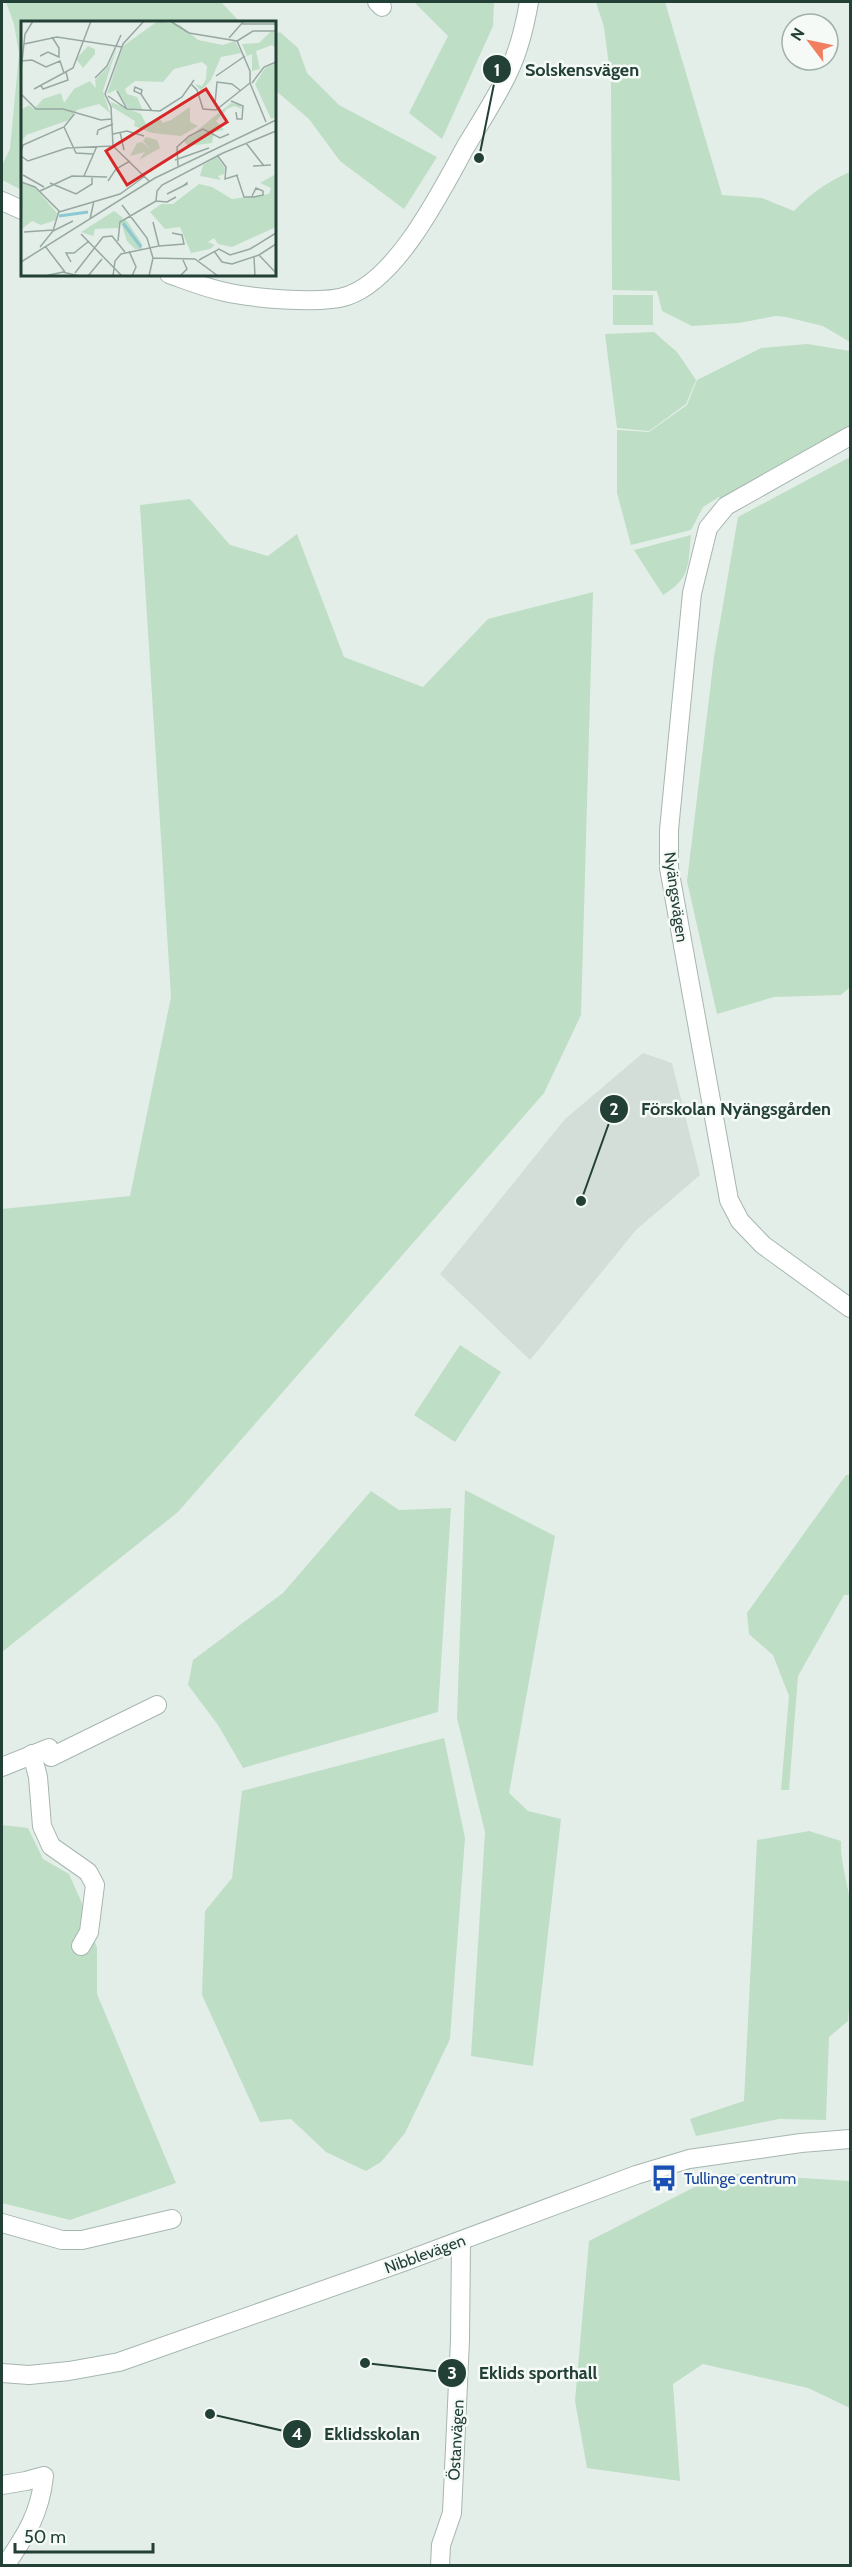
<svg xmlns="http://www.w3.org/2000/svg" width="852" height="2567" font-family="Cabin,sans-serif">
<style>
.built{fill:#d3ded8}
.green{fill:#bedec6}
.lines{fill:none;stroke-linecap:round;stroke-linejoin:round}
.minor-casing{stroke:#a6b6b0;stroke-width:20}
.minor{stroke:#fff;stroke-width:18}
.labels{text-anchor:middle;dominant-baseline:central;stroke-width:5;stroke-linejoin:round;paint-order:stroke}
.street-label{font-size:16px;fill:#234037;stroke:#f5faf7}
.transit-label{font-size:16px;fill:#164399;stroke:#f5faf7;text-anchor:start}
.inset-river{fill:none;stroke:#8dc9d2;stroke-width:3}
.inset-road{fill:none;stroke:#97a8a2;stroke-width:1.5}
.view{fill:#d62828;fill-opacity:0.15;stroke:#d62828;stroke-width:3}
.inset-edge{fill:none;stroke:#234037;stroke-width:3}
.leader{fill:none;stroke:#234037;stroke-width:2}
.callout-dot{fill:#234037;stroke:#f5faf7;stroke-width:2}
.mark-label{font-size:18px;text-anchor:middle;font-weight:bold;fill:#fff}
.callout-label{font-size:18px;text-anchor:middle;font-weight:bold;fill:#234037;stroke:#f5faf7;stroke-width:5;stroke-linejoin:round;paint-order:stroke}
</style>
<rect width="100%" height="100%" fill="#e4eee9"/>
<path class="built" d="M643 1053 672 1063 700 1175 636 1230 530 1360 440 1274 565 1119Z"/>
<g class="green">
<path d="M6 2H221L240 22H22V190L2 180V165L10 149 19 54 14 24Z"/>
<path d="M414 2H494L493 26 442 139 409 113 448 36Z"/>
<path d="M596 2H665L722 195 762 198 794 211C811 193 827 182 850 172V342L823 326 786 317 775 316 739 323 692 326 662 311 657 291 612 290 611 81 604 27Z"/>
<path d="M280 32 298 48 307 73 339 105 437 157 404 209 340 161 309 119 275 90V35Z"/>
<rect x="613" y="295" width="40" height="30"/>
<path d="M654 332 677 352 696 380 686 404 649 431 617 428 605 334Z"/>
<path d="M807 344 850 351V435L726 505 719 497 703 507 691 530 631 545 617 493V430L649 432 687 405 697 380 761 348Z"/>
<path d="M850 457V987L841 995 774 997 717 1014 687 881 714 657 738 517Z"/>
<path d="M190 499 230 545 268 556 297 534 344 657 423 687 488 619 593 592 581 1015 544 1093 178 1512 2 1652V1209L130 1196 171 997 140 505Z"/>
<path d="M691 535C688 565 691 578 663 595L634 550Z"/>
<path d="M460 1345 501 1372 455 1442 414 1415Z"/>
<path d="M846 1475H850V1595H844L798 1676 789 1790H781L789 1696 773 1655 749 1634 747 1613Z"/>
<path d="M465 1490 555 1536 509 1793 528 1811 561 1819 533 2066 471 2056 485 1832 457 1718Z"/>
<path d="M371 1491 399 1510 451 1508 438 1712 243 1768 218 1725 188 1685 193 1660 283 1593Z"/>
<path d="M444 1738 465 1838 450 2039 405 2133 381 2162 366 2171 326 2152 291 2119 260 2122 202 1995 205 1911 232 1878 242 1791Z"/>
<path d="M2 1825 28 1828 43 1859 69 1874 81 1901 97 1948V1994L176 2183 70 2220 2 2203Z"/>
<path d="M809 1831 841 1841C840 1861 848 1883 850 1904 852 1942 851 1983 848 2021L829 2037 826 2120 779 2119 696 2136 690 2119 744 2101 757 1840Z"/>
<path d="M722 2173 850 2181V2408L808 2388 703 2364 673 2384 680 2481 587 2468 575 2401 589 2241Z"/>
</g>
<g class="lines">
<g class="minor-casing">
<g id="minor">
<path d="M377 2 382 7"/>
<path d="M2 201 22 210"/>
<path d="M169 274C186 280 203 287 221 291 249 298 320 305 347 296 398 279 441 191 466 146 481 121 497 97 509 71 519 50 525 25 529 2"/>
<path d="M850 436 726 506 708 528 692 593 669 830V868L729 1200 740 1221 763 1245 850 1308"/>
<path d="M32 1754 38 1777 42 1826 51 1846 88 1872 95 1885 89 1932 81 1946"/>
<path d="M2 1767 49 1748 51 1757 157 1705"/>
<path d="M2 2223 62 2240H82L172 2219"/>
<path d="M2 2373 29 2375 69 2371 119 2362 403 2262 636 2175 689 2159 801 2143 850 2139"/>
<path d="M2 2485 26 2481 44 2476C40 2514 26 2535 5 2566"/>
<path d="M440 2566 441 2545 452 2513 460 2340 461 2241"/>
</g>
</g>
<use href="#minor" class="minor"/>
</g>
<defs>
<g id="bus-bare" transform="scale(2.07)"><path d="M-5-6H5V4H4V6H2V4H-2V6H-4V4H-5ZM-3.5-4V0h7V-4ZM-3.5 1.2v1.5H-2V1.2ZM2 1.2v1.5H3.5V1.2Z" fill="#1a4fb4" stroke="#f5faf7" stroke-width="2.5" paint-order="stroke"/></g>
</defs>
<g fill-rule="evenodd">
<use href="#bus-bare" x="664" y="2178"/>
</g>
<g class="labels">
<g class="street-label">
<text transform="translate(676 897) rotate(82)">Nyängsvägen</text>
<text transform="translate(425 2254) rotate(-20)">Nibblevägen</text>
<text transform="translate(456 2440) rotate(-87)">Östanvägen</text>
</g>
<g class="transit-label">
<text x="684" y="2178">Tullinge centrum</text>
</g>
</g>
<g transform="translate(21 21)">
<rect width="255" height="255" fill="#e4eee9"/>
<path d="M137 0 159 4 177 19 202 24 214 20 220 32 200 36 190 59 180 70 174 63 181 65 185 58 186 45 181 41 153 48 142 61 114 60 104 68 106 73 116 76 122 90 107 87 95 69 86 73 102 25ZM249 11H255V27L251 24 235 30 239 48 231 50V33L226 35 221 23 238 22ZM67 25 74 28V33L62 47 55 38ZM96 26 82 70 89 92 78 83 56 89 48 99 5 114 0 122V89L8 84 13 88 22 78 40 72 43 82 53 68 69 60 75 67 74 59 88 45ZM255 42V96L250 98 234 63 244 47ZM90 81 120 93 125 103 138 97 142 102 150 99 169 86V101L177 105 160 115 131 112 113 105 114 100 91 86ZM210 82 219 84 221 88 213 85 206 88 195 100 203 109 193 111 191 122 167 125 163 120ZM125 116 136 119 139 127 118 139 124 131 109 135 116 122 121 121 129 128 122 120ZM196 136 204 147 203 153 197 155 200 159 179 155 182 144ZM255 153V206L211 226 197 223 193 217 187 221 194 224 189 228 170 232 159 206 144 208 129 191 140 183H152L178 163 191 166 211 178 248 173 250 167 239 162ZM0 162 13 166 36 192 35 199 20 204 11 200 2 207ZM93 190 102 197 97 207 74 208 72 215 60 211ZM104 197 121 223V228H114L106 220 100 201Z" fill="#bedec6"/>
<path class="inset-river" d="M38 195 67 191M102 202 120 226"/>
<path class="inset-road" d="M123 0 102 23 84 73 90 86 92 125 128 160M149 0 168 12 216 20 229 50V62L195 89 182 88 176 69 170 63M220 3H255M208 17 222 1M216 20 232 10H255M3 23 36 16 101 26M19 35 27 31 38 36V27L31 16M0 40 11 39 25 46 39 40 43 52M0 50 4 13 12 0M195 55 224 35M74 57 86 45 100 14M229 62 245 101M231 62 243 46 255 41M20 64 22 68 47 59 45 51M13 68 52 47 70 0M96 70 106 88M0 73 15 88H42L80 99 90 98M120 73 121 69 114 66 113 70 120 73 131 90M87 75 106 88 139 90 161 76 173 59M210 80 222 85 221 98H216L215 91M194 83 196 61 211 63 220 70M43 106 55 132 72 133M99 111 103 129M92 113 106 110 123 115M76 114 77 109 92 103M225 122 243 145M0 131 2 124 43 106 55 91M196 134 205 146 204 158 217 154M0 135 7 140 46 127 92 125M154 139 188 127M157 145 156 126 168 115 182 108 199 117 208 113M232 145 250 144M2 154 23 166M63 155 76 125M216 155 223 176H233L242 174V170L235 167 231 175M87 160 95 148 109 140M0 161 14 166 38 190 32 210 19 226M29 162 55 173 71 163V156M19 170 51 155 86 156M146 173 166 163V162L163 164M135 180 136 170 141 164 202 132 255 110M135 180 146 181 155 176M101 184 126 217 132 237 128 255M38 191 99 173 124 155M69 198 73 180M32 210 52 200M3 211 32 209M60 213 101 255M97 220 99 201 135 180M24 225 44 251M138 225 163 223 161 214 151 212M108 230 115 246 111 255M193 230 201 241 211 243 238 234 255 223M238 234 255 252M233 236 234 255M132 237 174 238 197 255M178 239 198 228 209 234 229 228 255 212M0 241 134 157 255 99M50 241 45 232H53L68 220M54 252 82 216 91 215 104 231M24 255 42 251 58 255M67 255 81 238M92 255 94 240 100 233 138 225 132 201M130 255H149M159 255 166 248 162 239"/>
<path class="view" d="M185 68 206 101 106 164 85 130Z"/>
<rect width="255" height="255" class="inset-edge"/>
</g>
<path class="leader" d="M479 158L497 69M581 1201L614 1109M365 2363L452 2373M210 2414L297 2434"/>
<g class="callout-dot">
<circle cx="479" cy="158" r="6"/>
<circle cx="581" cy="1201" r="6"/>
<circle cx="365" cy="2363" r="6"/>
<circle cx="210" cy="2414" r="6"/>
<circle cx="497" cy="69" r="15"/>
<circle cx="614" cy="1109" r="15"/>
<circle cx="452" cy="2373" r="15"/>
<circle cx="297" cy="2434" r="15"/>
</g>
<g class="mark-label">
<text x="497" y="76">1</text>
<text x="614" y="1115">2</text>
<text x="452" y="2379">3</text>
<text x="297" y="2440">4</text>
</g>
<g class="callout-label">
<text x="582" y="76">Solskensvägen</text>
<text x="736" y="1115">Förskolan Nyängsgården</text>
<text x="538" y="2379">Eklids sporthall</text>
<text x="372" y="2440">Eklidsskolan</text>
</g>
<rect width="852" height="2567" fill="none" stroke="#234037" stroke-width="6"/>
<g transform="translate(810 42) rotate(302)"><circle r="28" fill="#f5faf7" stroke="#a1b0aa" stroke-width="1.5"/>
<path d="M0-4.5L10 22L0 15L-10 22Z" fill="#f17f5f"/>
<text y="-9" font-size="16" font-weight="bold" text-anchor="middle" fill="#234037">N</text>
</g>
<path d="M15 2543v9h138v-9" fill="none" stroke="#234037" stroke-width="3"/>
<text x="24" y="2543" font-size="18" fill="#234037" stroke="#f5faf7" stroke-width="4.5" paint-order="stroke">50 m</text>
</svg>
